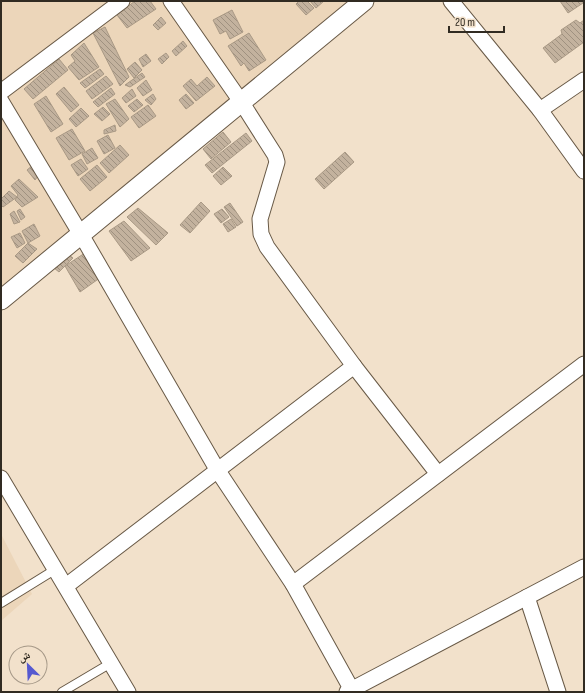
<svg xmlns="http://www.w3.org/2000/svg" width="585" height="693" font-family="'Sofia Sans Condensed','Noto Naskh Arabic',sans-serif">
<style>
.built{fill:#ecd6ba}
.building{fill:url(#building-back-hatch);stroke:#a99985}
.lines{fill:none;stroke-linecap:round;stroke-linejoin:round}
.service-casing{stroke:#685946;stroke-width:10}
.minor-casing{stroke:#685946;stroke-width:17}
.tertiary-casing{stroke:#685946;stroke-width:21}
.service{stroke:#fff;stroke-width:8}
.minor{stroke:#fff;stroke-width:15}
.tertiary{stroke:#fff;stroke-width:19}
</style>
<defs>
<pattern id="building-back-hatch" width="6" height="6" patternUnits="userSpaceOnUse"><rect width="6" height="6" fill="#c3b29e"/><path d="M-1 5l2 2M0 0l6 6M5-1l2 2" fill="none" stroke="#9f9180"/></pattern>
</defs>
<rect width="100%" height="100%" fill="#f2e1cb"/>
<g class="built">
<path d="M1 1H375L1 297Z"/>
<path d="M1 534 32 594 1 621Z"/>
</g>
<g class="building">
<path d="M135 1H150L156 9 127 28 117 15Z"/>
<path d="M299 1H307L314 8 306 15 296 4Z"/>
<path d="M310 1H324L316 8Z"/>
<path d="M560 1H582L583 3 568 13Z"/>
<path d="M232 10 243 32 230 39 226 31 220 34 213 20Z"/>
<path d="M161 17 166 23 158 30 153 25Z"/>
<path d="M576 20 580 23 584 20V42L555 63 543 48 562 34 561 30Z"/>
<path d="M105 27 129 77 120 86 93 33Z"/>
<path d="M249 33 266 60 249 71 244 63 241 66 228 46Z"/>
<path d="M183 41 187 46 176 56 172 51Z"/>
<path d="M84 43 99 67 79 80 68 67 75 61 71 55Z"/>
<path d="M166 53 169 57 162 64 158 59Z"/>
<path d="M146 54 151 61 143 67 139 59Z"/>
<path d="M59 59 68 70 33 99 24 89Z"/>
<path d="M135 62 142 70 134 78 127 69Z"/>
<path d="M100 69 104 74 85 88 80 83Z"/>
<path d="M142 73 145 77 130 87 125 85Z"/>
<path d="M106 76 113 84 92 99 86 91Z"/>
<path d="M207 77 215 86 196 101 183 86 191 79 197 86Z"/>
<path d="M146 80 152 90 143 96 137 88Z"/>
<path d="M64 87 79 105 71 112 56 94Z"/>
<path d="M111 88 115 94 98 107 93 102Z"/>
<path d="M132 89 136 96 126 103 122 98Z"/>
<path d="M153 94 156 99 151 105 145 100Z"/>
<path d="M186 94 194 103 186 109 179 100Z"/>
<path d="M46 96 63 124 51 132 34 104Z"/>
<path d="M115 99 129 119 120 127 106 104Z"/>
<path d="M137 99 143 105 134 112 128 106Z"/>
<path d="M148 105 156 116 139 128 131 117Z"/>
<path d="M103 107 110 114 102 121 94 114Z"/>
<path d="M81 108 89 116 76 127 69 119Z"/>
<path d="M115 125 116 131 104 134V130Z"/>
<path d="M72 129 85 151 69 160 56 138Z"/>
<path d="M223 132 231 142 211 159 203 149Z"/>
<path d="M246 133 252 141 212 173 205 165Z"/>
<path d="M108 135 115 148 104 154 97 141Z"/>
<path d="M120 145 129 155 109 173 100 163Z"/>
<path d="M92 148 98 158 87 164 82 154Z"/>
<path d="M345 152 354 162 324 189 315 179Z"/>
<path d="M81 159 88 169 78 176 71 165Z"/>
<path d="M33 165 41 172 35 180 27 170Z"/>
<path d="M97 165 107 177 90 191 80 179Z"/>
<path d="M223 167 232 176 221 185 213 176Z"/>
<path d="M19 179 38 197 22 207 15 200 18 195 11 186Z"/>
<path d="M9 191 17 197 3 207 1 205V199Z"/>
<path d="M201 202 210 211 190 233 180 225Z"/>
<path d="M230 203 243 222 237 226 224 207Z"/>
<path d="M138 208 168 233 156 245 127 217Z"/>
<path d="M20 209 25 217 21 220 17 211Z"/>
<path d="M222 209 229 217 221 223 214 214Z"/>
<path d="M14 211 20 222 14 224 10 214Z"/>
<path d="M231 219 236 227 228 232 223 224Z"/>
<path d="M124 221 150 248 131 261 109 231Z"/>
<path d="M34 224 40 236 28 243 22 231Z"/>
<path d="M20 233 25 243 17 248 11 237Z"/>
<path d="M28 243 37 249 23 263 15 256Z"/>
<path d="M88 251 104 275 80 292 65 266Z"/>
<path d="M69 255 73 258 59 272 54 268Z"/>
</g>
<g class="lines">
<g class="service-casing">
<g id="service">
<path d="M1 603 56 569"/>
<path d="M62 692 111 663"/>
</g>
</g>
<g class="minor-casing">
<g id="minor">
<path d="M171 1 242 103 275 155 277 162 260 219 261 234 267 247 354 366 438 474"/>
<path d="M451 1 540 110 584 171"/>
<path d="M1 92 122 1"/>
<path d="M1 101 86 243 218 471 293 584 353 692"/>
<path d="M540 110 584 80"/>
<path d="M1 478 128 692"/>
<path d="M293 584 584 364"/>
<path d="M66 586 354 366"/>
<path d="M527 597 558 692"/>
<path d="M347 692 584 567"/>
</g>
</g>
<g class="tertiary-casing">
<path id="tertiary" d="M1 300 364 1"/>
</g>
<use href="#service" class="service"/>
<use href="#minor" class="minor"/>
<use href="#tertiary" class="tertiary"/>
</g>
<rect width="585" height="693" fill="none" stroke="#312b22" stroke-width="4"/>
<g transform="translate(28 665) rotate(336)"><circle r="19" fill="#f2e1cb" stroke="#a59887"/>
<path d="M0-3L7 15L0 10L-7 15Z" fill="#5659d0"/>
<text y="-6" font-size="11" font-weight="bold" text-anchor="middle" fill="#312b22">ش</text>
</g>
<path d="M449 26v6h55v-6" fill="none" stroke="#312b22" stroke-width="2"/>
<text x="455" y="26" font-size="12" fill="#312b22" stroke="#f2e1cb" stroke-width="3" paint-order="stroke">20 m</text>
</svg>
